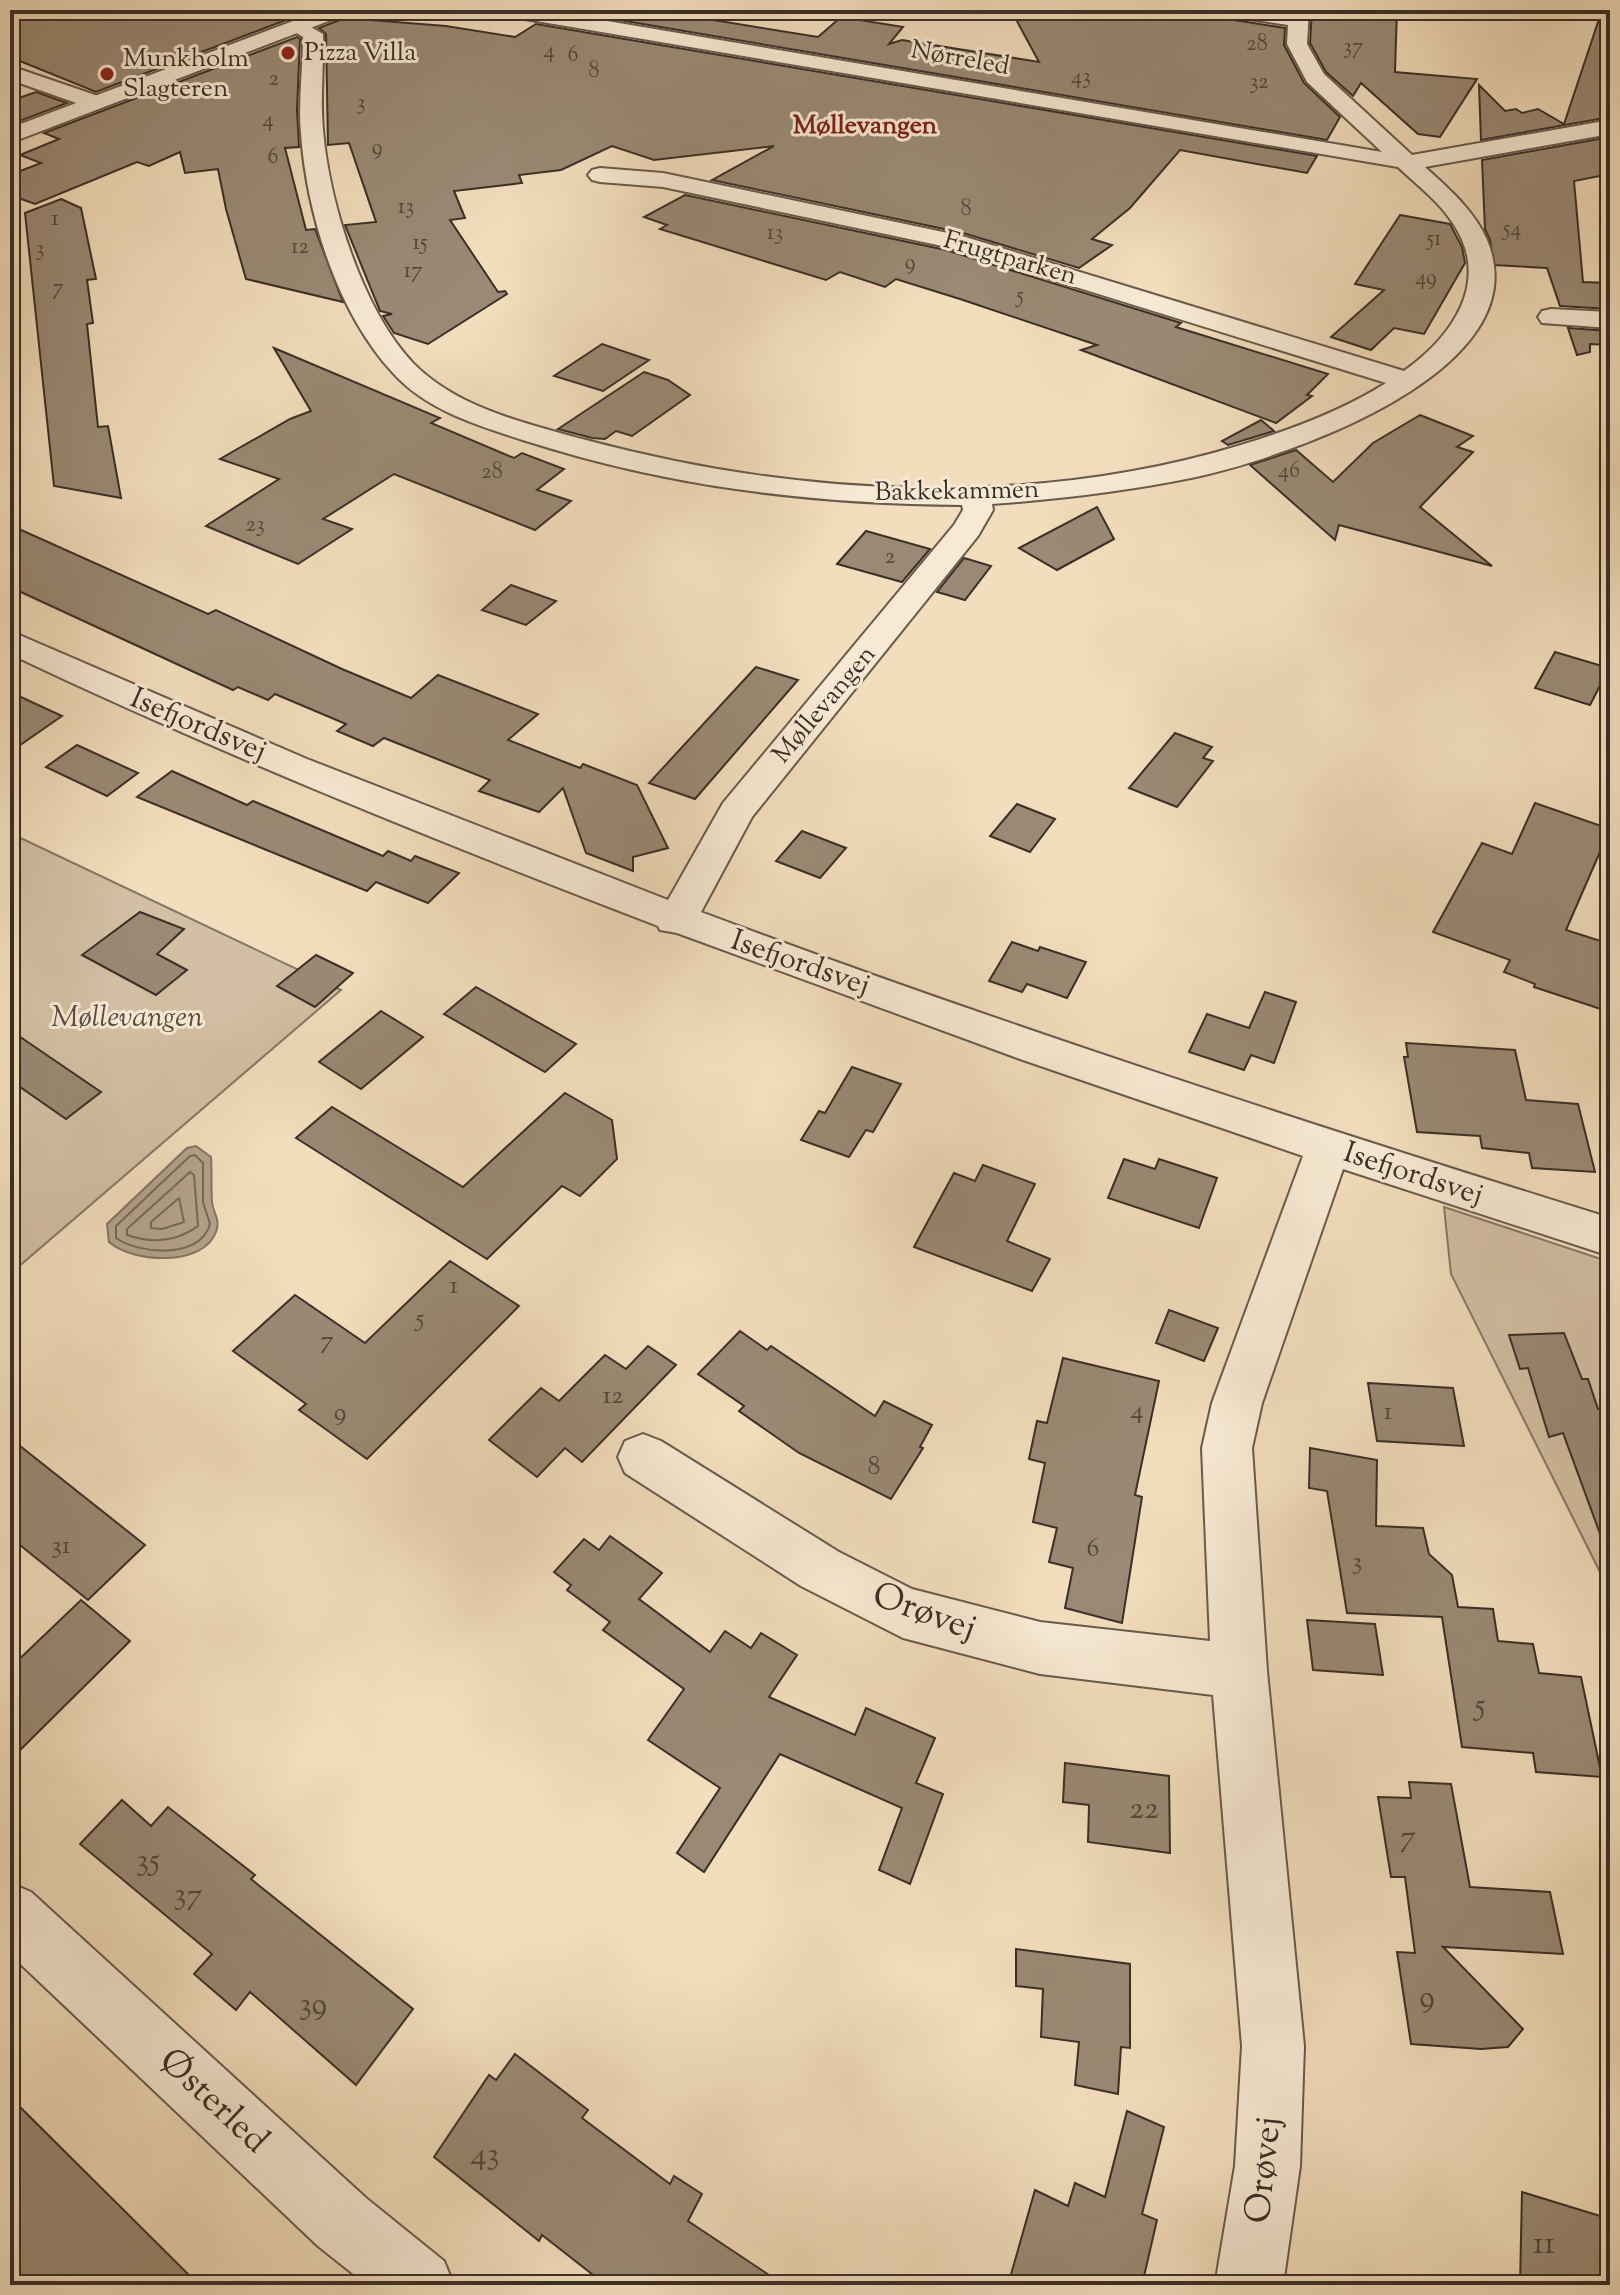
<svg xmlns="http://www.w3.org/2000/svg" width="1620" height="2295" font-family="'Sorts Mill Goudy',serif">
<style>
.green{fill:#d3bfa3;stroke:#867765;stroke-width:2}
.water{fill:#b3a289;stroke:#837462;stroke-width:2}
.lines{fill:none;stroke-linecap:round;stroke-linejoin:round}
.shore{stroke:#766858;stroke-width:2}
.building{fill:#9a8974;stroke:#3a2f27;stroke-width:2}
.minor-casing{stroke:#685a4c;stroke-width:4}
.tertiary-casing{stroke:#685a4c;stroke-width:4}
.minor{fill:#f7e9d3;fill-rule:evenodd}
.tertiary{fill:#f7e9d3;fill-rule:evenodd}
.poi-dot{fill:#8f2418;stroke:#f7e9d3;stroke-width:3}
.labels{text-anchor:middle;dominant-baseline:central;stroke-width:6;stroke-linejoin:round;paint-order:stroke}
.far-number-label{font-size:22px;fill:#52463a}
.far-poi-label{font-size:26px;fill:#3a2f27;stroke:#f7e9d3;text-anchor:start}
.far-street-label{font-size:26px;fill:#3a2f27;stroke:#f7e9d3}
.far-neighbourhood-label{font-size:26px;font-weight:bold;fill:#7a1f14;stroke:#f7e9d3}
.number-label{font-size:26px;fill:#52463a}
.street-label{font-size:30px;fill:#3a2f27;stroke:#f7e9d3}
.park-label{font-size:30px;font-style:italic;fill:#594c40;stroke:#f7e9d3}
.near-number-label{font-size:32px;fill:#52463a}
.near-street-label{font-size:36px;fill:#3a2f27;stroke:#f7e9d3}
</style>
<rect width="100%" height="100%" fill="#f2ddbc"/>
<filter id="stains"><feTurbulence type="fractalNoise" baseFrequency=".0025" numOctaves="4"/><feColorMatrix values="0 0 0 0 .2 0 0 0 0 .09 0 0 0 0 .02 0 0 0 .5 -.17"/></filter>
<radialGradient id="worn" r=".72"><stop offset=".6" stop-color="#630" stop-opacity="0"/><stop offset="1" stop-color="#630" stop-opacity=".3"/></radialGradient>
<g class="green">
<path d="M10 833 341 990 10 1274Z"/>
<path d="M1444 1207 1610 1262V1592L1451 1274Z"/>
</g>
<path class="water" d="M196 1146 211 1157C212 1172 211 1187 212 1202 213 1214 221 1219 216 1232 203 1267 133 1263 109 1242L107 1224 187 1148Z"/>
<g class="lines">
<g class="shore">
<path d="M195 1155 203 1163V1202L210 1224C200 1260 139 1254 116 1238V1226L190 1156Z"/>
<path d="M190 1172 194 1175 198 1226C176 1242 153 1244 127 1235V1229Z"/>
<path d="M179 1198 184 1222 162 1229 151 1228V1222Z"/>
</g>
</g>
<g class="building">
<path d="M10 10H246L302 14 96 92 10 57Z"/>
<path d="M560 10H652L818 37 841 17 903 27 889 44 902 40 1039 62 1011 10 1050 16 1055 10H1195L1217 13 1228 19 1285 28 1284 45 1304 83 1340 117 1327 140Z"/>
<path d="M1312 10H1397L1395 72 1477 79 1440 137 1418 134 1361 83 1353 96 1326 72 1310 43Z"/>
<path d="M1602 10H1610V117L1481 140 1479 85 1505 111 1516 109 1522 113 1538 109 1564 124Z"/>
<path d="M345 18 446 26 515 37 536 24 1317 156 1307 173 1180 150 1130 208 1092 239 1112 245 1079 268 963 233 712 180 774 146 654 160 612 146 561 170 519 175 522 183 454 191 465 218 450 220 498 292 505 291 507 294 428 344 394 333 383 316 392 314 380 311 345 225 376 222 349 143 328 145 326 34 319 28Z"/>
<path d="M297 37 300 39 297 110 299 147 285 148 306 230 315 229 343 302 246 279 226 209 218 169 185 173 180 152 149 166 137 162 35 204 10 195V175L41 163 20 155 59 139 44 133Z"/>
<path d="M36 92 67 103 17 122 10 120V101Z"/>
<path d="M1610 137V174L1574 181 1583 282 1610 283V309L1560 306 1547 268 1494 265 1490 240 1485 229 1482 160Z"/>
<path d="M685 195 946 250 1181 323 1176 327 1328 374 1307 395 1312 396 1276 423 1081 350 1097 345 960 299 896 279 885 287 840 272 826 280 660 229 667 225 644 217Z"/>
<path d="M61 199 81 208 96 279 87 280 93 323 87 324 98 427 108 426 121 498 54 486 25 213Z"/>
<path d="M1400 215 1450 224 1462 247 1465 263 1424 334 1394 328 1371 350 1331 337 1384 290 1355 284Z"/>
<path d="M1568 328 1610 331V345L1590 344V352L1577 355Z"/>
<path d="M602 344 649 360 603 391 554 376Z"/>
<path d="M274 348 440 418 431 423 514 458 522 453 564 469 537 490 571 501 535 530 394 474 323 519 352 529 298 564 206 526 279 479 220 459 290 419 311 411Z"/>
<path d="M644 372 668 380 690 395 632 436 616 431 605 439 592 438 558 429Z"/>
<path d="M1420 415 1473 436 1457 447 1473 452 1420 507 1492 566 1339 525 1335 540 1250 465 1296 450 1333 482 1373 443Z"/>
<path d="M1261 420 1274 431 1228 445 1222 441Z"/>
<path d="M1097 507 1114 539 1057 570 1019 548Z"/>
<path d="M10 525 208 614 216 610 342 669 411 698 438 675 538 714 508 740 580 768 583 764 637 785 668 848 633 857V871L586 853 563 788 539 812 479 791 490 780 384 738 373 746 337 731 346 724 275 694 268 700 238 687 233 690 10 587Z"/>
<path d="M866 531 930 549 902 582 837 564Z"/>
<path d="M964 558 991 566 965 600 937 592Z"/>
<path d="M511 585 556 601 526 625 482 610Z"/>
<path d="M1555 652 1609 668 1590 705 1535 688Z"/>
<path d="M756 667 798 680 695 799 649 783Z"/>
<path d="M10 692 62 716 10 752Z"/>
<path d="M1175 733 1212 747 1203 758 1213 761 1177 807 1129 788Z"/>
<path d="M77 745 138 773 107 796 46 767Z"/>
<path d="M172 771 247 805 253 801 383 856 388 851 411 861 415 856 459 873 428 903 376 882 367 891 137 797Z"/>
<path d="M1535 803 1610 829 1566 930 1610 944V1012L1534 987 1535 984 1504 972 1510 960 1433 932 1482 843 1512 854Z"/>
<path d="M1017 804 1055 819 1030 852 990 836Z"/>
<path d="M802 831 846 848 820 878 776 861Z"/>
<path d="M140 912 184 929 157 954 187 970 156 995 82 955Z"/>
<path d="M1012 942 1038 951 1040 947 1086 962 1067 998 1027 984 1022 992 989 981Z"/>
<path d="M316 955 353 973 315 1007 277 986Z"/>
<path d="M476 987 576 1044 545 1072 444 1014Z"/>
<path d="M1265 992 1296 1002 1274 1063 1251 1055 1244 1070 1189 1052 1207 1014 1249 1028Z"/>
<path d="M381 1011 423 1037 361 1089 319 1062Z"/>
<path d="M10 1030 101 1092 66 1119 10 1080Z"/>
<path d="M1406 1043 1515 1050 1526 1100 1578 1104 1595 1172 1532 1168 1529 1153 1482 1148 1480 1136 1417 1132 1404 1057H1408Z"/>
<path d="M852 1067 901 1084 873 1132 866 1130 849 1157 801 1140 819 1111 825 1113Z"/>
<path d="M565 1093 612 1120 617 1159 580 1196 562 1186 487 1259 296 1138 332 1107 463 1187Z"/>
<path d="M1124 1159 1155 1169 1159 1159 1217 1178 1199 1228 1108 1198Z"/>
<path d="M983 1165 1035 1184 1007 1241 1050 1259 1032 1291 914 1247 954 1173 975 1181Z"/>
<path d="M450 1261 519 1306 367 1459 299 1410 306 1404 233 1351 295 1295 365 1343Z"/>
<path d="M1169 1310 1218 1328 1204 1361 1156 1343Z"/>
<path d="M740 1331 767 1350 771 1346 875 1416 884 1401 932 1425 920 1447 923 1448 891 1499 799 1453 739 1411 744 1406 698 1374Z"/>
<path d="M1564 1333 1582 1379H1588L1598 1409 1606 1410 1610 1424V1549L1606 1550 1563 1433 1549 1437 1528 1368 1520 1369 1509 1335Z"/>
<path d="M648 1346 676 1365 582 1462 565 1448 537 1477 489 1440 541 1388 559 1401 605 1355 626 1369Z"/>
<path d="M1063 1358 1159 1381 1135 1495 1142 1497 1122 1623 1065 1608 1073 1568 1049 1562 1057 1528 1033 1522 1045 1463 1029 1459 1037 1421 1047 1423Z"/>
<path d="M1368 1383 1453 1388 1464 1446 1377 1441Z"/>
<path d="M10 1438 145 1545 88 1600 10 1537Z"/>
<path d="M1310 1448 1377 1460 1376 1526 1423 1528 1429 1554 1452 1575 1458 1607 1493 1609 1498 1641 1533 1644 1539 1673 1581 1677 1602 1777 1536 1772 1533 1753 1462 1747 1442 1617 1347 1613 1327 1491 1309 1488Z"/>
<path d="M610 1536 662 1573 639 1599 710 1652 725 1631 751 1648 761 1633 797 1655 769 1697 855 1735 866 1708 935 1738 916 1783 943 1794 910 1884 879 1870 902 1808 780 1754 704 1872 677 1853 720 1788 648 1740 684 1689 603 1630 610 1622 567 1590 571 1585 554 1572 584 1539 599 1550Z"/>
<path d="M81 1600 130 1641 10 1760V1668Z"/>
<path d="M1307 1620 1375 1624 1383 1675 1313 1670Z"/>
<path d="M1065 1763 1169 1776 1170 1853 1088 1842 1089 1805 1063 1802Z"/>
<path d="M1409 1782 1451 1784 1470 1887 1550 1892 1563 1954 1443 1947 1523 2029 1508 2047 1481 2049 1411 2044 1397 1952 1415 1953 1405 1877H1391L1378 1797 1411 1798Z"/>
<path d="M122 1800 151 1826 168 1807 255 1875 251 1879 413 2009 356 2085 250 1992 236 2010 194 1974 212 1954 80 1844Z"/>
<path d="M1016 1949 1130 1964V2048L1121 2047 1118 2094 1075 2085 1079 2042 1041 2037 1043 1989 1016 1986Z"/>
<path d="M515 2054 588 2110 582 2118 670 2184 674 2176 702 2194 688 2221 784 2285H606L542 2235 539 2241 434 2157 489 2075 496 2080Z"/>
<path d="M10 2097 199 2285H10Z"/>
<path d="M1127 2111 1164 2127 1142 2214 1157 2220 1142 2285H1008L1035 2190 1068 2206 1075 2183 1105 2197Z"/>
<path d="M1522 2192 1610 2219V2285H1520Z"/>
</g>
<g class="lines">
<g class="minor-casing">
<g id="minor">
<path d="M497 10H542L1382 152 1307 82 1287 44 1288 25 1228 16 1218 10 1289 13V10H1309L1307 44 1324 74 1412 155 1610 120V134L1425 167C1448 188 1474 210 1487 240 1542 371 1287 457 1196 477 1128 491 1061 499 992 504L993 510 978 536 752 817 701 912C1000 1024 1305 1123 1610 1218V1256L1343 1169 1262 1403 1252 1448 1267 1671 1304 2046 1300 2166 1283 2285H1215L1235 2166 1242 2046 1213 1695 1040 1674 903 1638 801 1586 625 1473 618 1457 625 1441 643 1434 661 1441 839 1552 912 1589 1040 1622 1210 1641 1202 1448 1212 1403 1303 1156 1020 1059 677 933 660 930 658 926C439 842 221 754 10 654V631L307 759 668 900 723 803 954 525 963 510 962 505C811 504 670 487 526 441 480 426 427 411 393 373 337 312 307 215 301 134 298 102 303 69 303 37L287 27 290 23H304L323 34C324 66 320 98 323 130 329 202 362 309 413 363 457 408 527 424 586 440 798 497 1030 509 1241 445 1290 430 1342 411 1386 383L947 247 663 187 600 182 592 180 588 175 592 170 600 168 663 173 962 236 1404 371C1452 337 1491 282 1454 225 1440 202 1417 185 1398 167L507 16Z"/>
<path d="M19 69 104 98 107 103 96 110 11 80V70Z"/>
<path d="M1551 309 1610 312V328L1542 323 1538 317 1542 311Z"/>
<path d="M10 1883 31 1892 366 2198 444 2261 454 2285H367L318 2246 10 1954Z"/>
</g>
</g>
<g class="tertiary-casing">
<path id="tertiary" d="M322 10H350L347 14 10 143V128Z"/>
</g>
<use href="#minor" class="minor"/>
<use href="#tertiary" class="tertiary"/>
</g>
<g class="poi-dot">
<circle cx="288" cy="53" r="8"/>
<circle cx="107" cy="74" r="8"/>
</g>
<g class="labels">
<g class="far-number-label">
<text x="1257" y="45">28</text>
<text x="1353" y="48">37</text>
<text x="549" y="52">4</text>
<text x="573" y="56">6</text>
<text x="594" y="72">8</text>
<text x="1081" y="78">43</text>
<text x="274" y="80">2</text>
<text x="1259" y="83">32</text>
<text x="361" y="104">3</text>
<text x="268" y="121">4</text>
<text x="377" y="149">9</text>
<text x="273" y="158">6</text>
<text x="406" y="208">13</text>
<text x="966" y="210">8</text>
<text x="55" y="220">1</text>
<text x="1512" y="230">54</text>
<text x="775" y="234">13</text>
<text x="1434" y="240">51</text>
<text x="420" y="244">15</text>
<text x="300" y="248">12</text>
<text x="40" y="250">3</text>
<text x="910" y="264">9</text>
<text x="413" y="272">17</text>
<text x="1426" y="279">49</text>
<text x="58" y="289">7</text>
<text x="1020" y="297">5</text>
<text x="1289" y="472">46</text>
<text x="492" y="473">28</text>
<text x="255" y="526">23</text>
<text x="890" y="558">2</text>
</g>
<g class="far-poi-label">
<text x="304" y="53">Pizza Villa</text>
<text x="123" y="59">Munkholm<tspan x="123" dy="30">Slagteren</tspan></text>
</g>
<g class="far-street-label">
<text transform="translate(960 59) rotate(10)">Nørreled</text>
<text transform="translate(1010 259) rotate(16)">Frugtparken</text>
<text transform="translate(957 492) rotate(-1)">Bakkekammen</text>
<text transform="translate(825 705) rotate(-50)">Møllevangen</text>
</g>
<g class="far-neighbourhood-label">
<text x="865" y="126">Møllevangen</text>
</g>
<g class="number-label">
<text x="454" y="1286">1</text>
<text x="420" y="1319">5</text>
<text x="327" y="1341">7</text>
<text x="613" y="1396">12</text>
<text x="1137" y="1411">4</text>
<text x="1388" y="1412">1</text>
<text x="340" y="1413">9</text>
<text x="874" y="1467">8</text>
<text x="61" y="1546">31</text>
<text x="1093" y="1549">6</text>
<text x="1357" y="1562">3</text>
</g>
<g class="street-label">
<text transform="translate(198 726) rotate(23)">Isefjordsvej</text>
<text transform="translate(800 964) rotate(19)">Isefjordsvej</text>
<text transform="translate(1413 1175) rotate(18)">Isefjordsvej</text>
</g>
<g class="park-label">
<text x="127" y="1018">Møllevangen</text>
</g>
<g class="near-number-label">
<text x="1480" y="1707">5</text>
<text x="1144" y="1810">22</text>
<text x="1408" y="1838">7</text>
<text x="148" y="1862">35</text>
<text x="188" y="1896">37</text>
<text x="1427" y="1999">9</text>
<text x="313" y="2006">39</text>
<text x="485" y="2156">43</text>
<text x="1544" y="2245">11</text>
</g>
<g class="near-street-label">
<text transform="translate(924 1613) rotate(20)">Orøvej</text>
<text transform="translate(213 2102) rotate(43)">Østerled</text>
<text transform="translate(1265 2170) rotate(-84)">Orøvej</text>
</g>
</g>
<rect width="1620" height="2295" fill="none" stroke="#f2ddbc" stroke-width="40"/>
<rect x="12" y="12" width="1596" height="2271" fill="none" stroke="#3a2f27" stroke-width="4"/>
<rect x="20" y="20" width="1580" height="2255" fill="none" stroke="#3a2f27" stroke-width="2"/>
<rect width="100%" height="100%" filter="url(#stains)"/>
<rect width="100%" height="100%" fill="url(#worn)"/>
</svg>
